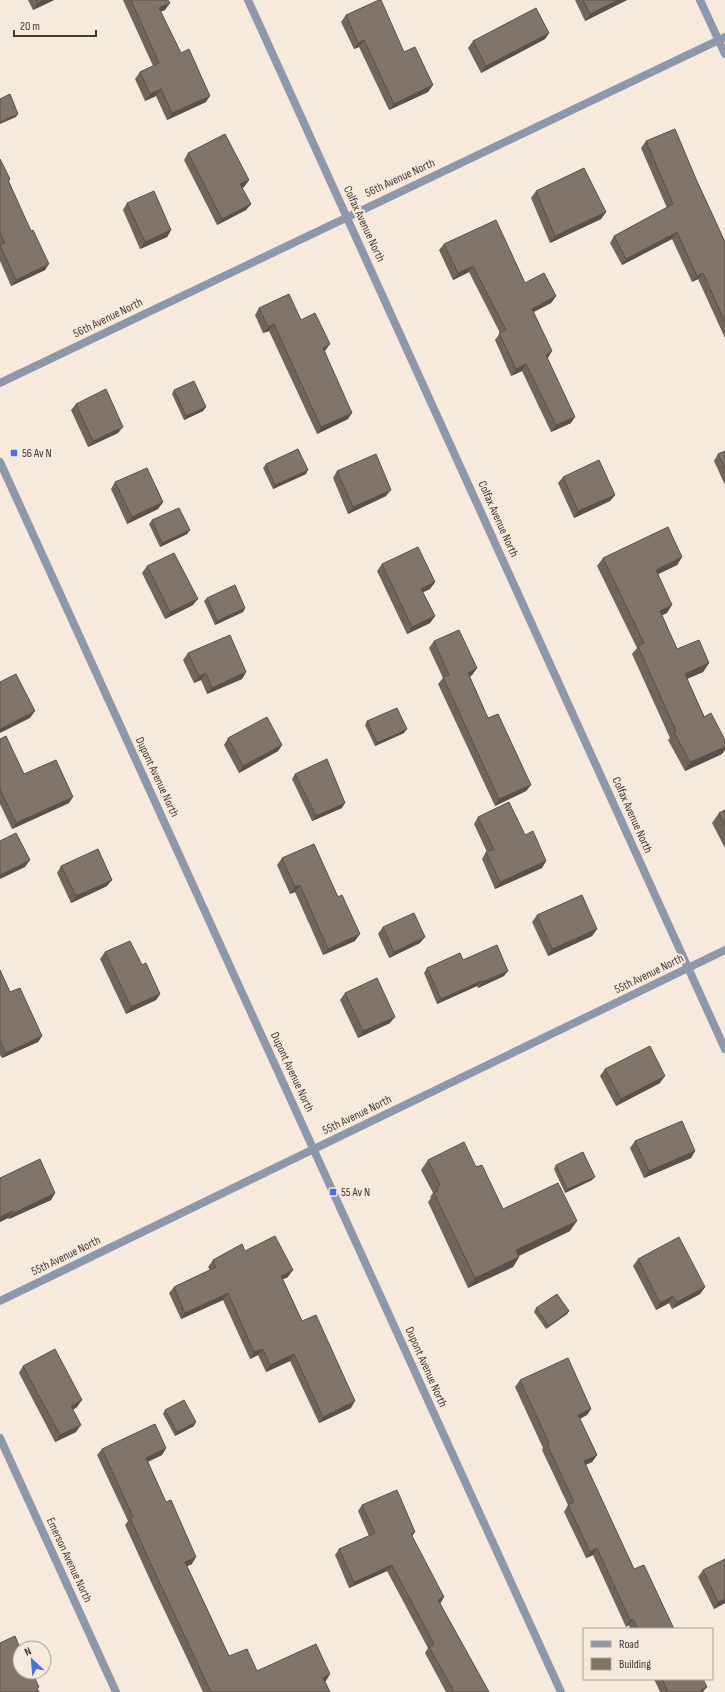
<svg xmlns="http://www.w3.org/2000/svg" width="725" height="1692" font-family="'Sofia Sans Condensed',sans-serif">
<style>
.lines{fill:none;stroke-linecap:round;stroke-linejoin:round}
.street{stroke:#8f97ab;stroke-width:8}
.wall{fill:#6f655a}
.shaded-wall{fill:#5a524a}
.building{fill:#817569;stroke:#5a524a}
.poi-dot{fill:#4971e4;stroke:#f7e9dc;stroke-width:1.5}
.labels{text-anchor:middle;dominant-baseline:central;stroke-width:4;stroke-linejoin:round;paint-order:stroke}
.street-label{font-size:12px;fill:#403a35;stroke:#f7e9dc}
.poi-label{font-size:12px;fill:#403a35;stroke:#f7e9dc;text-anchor:start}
</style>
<rect width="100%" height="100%" fill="#f7e9dc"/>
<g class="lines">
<g class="street">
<path d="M248 0 725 1049"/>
<path d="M700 0 725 54"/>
<path d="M0 383 725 37"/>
<path d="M0 462 561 1692"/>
<path d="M0 1301 725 950"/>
<path d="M0 1438 116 1692"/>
</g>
</g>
<g class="wall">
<path d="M28 0H54L33 10Z"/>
<path d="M123 0H168L165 10 160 12 206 102 167 120 156 96 145 101 135 79 140 72 153 66Z"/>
<path d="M575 0H627L585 21Z"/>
<path d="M346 15 433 85 428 92 389 110 359 47 354 49 341 22Z"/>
<path d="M549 33 545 39 481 73 468 48 473 41Z"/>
<path d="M646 141 696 179 725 242V338L698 279 692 282 672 239 622 265 610 243 614 236 667 208 641 148Z"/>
<path d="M188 153 249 180 244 187 242 188 251 204 246 210 217 225 184 160Z"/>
<path d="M0 159 10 179 9 181 45 270 11 286 0 261Z"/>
<path d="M536 191 606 212 601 219 550 243 531 198Z"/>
<path d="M127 203 171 230 167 237 140 249 123 210Z"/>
<path d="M444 244 525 283 556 296 551 303 534 312 547 358 571 423 551 432 522 371 511 376 495 340 500 333 469 272 453 280 439 250Z"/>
<path d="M259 308 301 320 325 351 348 419 317 434 269 331 263 333 255 315Z"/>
<path d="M174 390 206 407 203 411 184 420 172 394Z"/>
<path d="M76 404 118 433 88 447 71 410Z"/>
<path d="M725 451V485L714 461 718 454Z"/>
<path d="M266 464 306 474 273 489 263 468Z"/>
<path d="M337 471 386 496 348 514 333 478Z"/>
<path d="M563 477 615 495 610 501 574 518 558 483Z"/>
<path d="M115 482 163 502 158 509 127 524 111 489Z"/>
<path d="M152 520 190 530 187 534 160 547 149 524Z"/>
<path d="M682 557 677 565 658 574 667 613 662 615 677 649 709 663 703 672 687 679 722 754 685 771 668 740 670 738 632 654 637 648 597 566 603 558Z"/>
<path d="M382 564 435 582 430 589 423 592 435 616 430 623 407 634 377 571Z"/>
<path d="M147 566 193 605 165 619 142 573Z"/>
<path d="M207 598 245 608 243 612 215 625 204 601Z"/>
<path d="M434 641 477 668 472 675 470 677 488 718 531 785 526 791 495 806 438 684 443 678 429 648Z"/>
<path d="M188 653 246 672 242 679 207 694 201 680 194 683 183 660Z"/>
<path d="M367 721 404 733 375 746 365 725Z"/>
<path d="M228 738 282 745 278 751 239 773 224 745Z"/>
<path d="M0 739 24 774 69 803 12 829 0 804Z"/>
<path d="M295 774 342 808 312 821 292 779Z"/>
<path d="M725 810V848L712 823 719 813Z"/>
<path d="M478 817 546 861 542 868 495 889 482 859 486 852H487L474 824Z"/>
<path d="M282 858 338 897 355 941 323 955 295 892 290 894 277 865Z"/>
<path d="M61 866 107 886 71 903 57 873Z"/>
<path d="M537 915 597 929 592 936 548 956 532 922Z"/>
<path d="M383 927 420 943 389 958 378 934Z"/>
<path d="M105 952 142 965 160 994 156 1000 126 1014 100 959Z"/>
<path d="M463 960 504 976 478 988 477 986 437 1004 424 973 427 968Z"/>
<path d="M0 970 10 992 42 1036 38 1042 2 1058 0 1055Z"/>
<path d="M345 993 390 1023 358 1038 340 1000Z"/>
<path d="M605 1069 660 1083 616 1106 600 1076Z"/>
<path d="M635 1141 695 1151 691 1158 644 1178 630 1148Z"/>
<path d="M428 1160 476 1167 503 1209 570 1231 519 1256V1257L513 1267 468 1288 428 1202 431 1198 430 1197 433 1193 421 1170Z"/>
<path d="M556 1165 592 1180 565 1193 554 1169Z"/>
<path d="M0 1178 55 1193 51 1200 9 1219 8 1218 0 1222Z"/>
<path d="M245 1251 288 1277 283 1279 302 1321 351 1408 319 1423 290 1361 266 1372 258 1355 250 1359 223 1300 181 1319 169 1293 174 1287 210 1270 208 1267 213 1260Z"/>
<path d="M638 1259 705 1287 700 1294 672 1309 669 1303 656 1310 633 1266Z"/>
<path d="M536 1308 569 1311 567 1314 546 1329 534 1312Z"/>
<path d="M23 1366 77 1407 73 1410 76 1432 55 1442 19 1373Z"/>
<path d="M520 1380 591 1409 587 1415 580 1419 597 1455 592 1462 585 1465 634 1569 674 1629H630L629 1625 626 1627 593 1555 586 1558 564 1512 568 1505 542 1450 543 1448 515 1387Z"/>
<path d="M165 1410 194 1426 175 1436 163 1414Z"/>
<path d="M166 1448 162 1455 148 1462 192 1564 187 1566 229 1656 257 1671 326 1681H325L330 1692H203L151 1582 125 1525 128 1521 97 1455 102 1449Z"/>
<path d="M362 1505 412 1536 440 1603 489 1692H446L425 1653 428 1648 387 1571 349 1588 335 1555 339 1549 369 1536 358 1511Z"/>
<path d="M703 1570 725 1603 714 1609 698 1577Z"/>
<path d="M654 1679H703V1692H660Z"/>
</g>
<g class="shaded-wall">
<path d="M44 0H54L33 10 38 3Z"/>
<path d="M618 0H627L585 21 590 14Z"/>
<path d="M170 3 165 10 154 14 159 8Z"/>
<path d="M549 33 545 39 481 73 486 66Z"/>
<path d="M364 40 359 47 354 49 358 43Z"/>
<path d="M433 85 428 92 389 110 394 104Z"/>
<path d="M161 89 156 96 145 101 150 94Z"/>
<path d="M210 96 206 102 167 120 172 113Z"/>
<path d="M18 114 16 117 0 124V122Z"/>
<path d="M249 180 244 187 236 191 240 184Z"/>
<path d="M251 204 246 210 217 225 222 219Z"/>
<path d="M606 212 601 219 550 243 555 236Z"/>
<path d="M171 230 167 237 140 249 145 242Z"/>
<path d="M677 232 672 239 622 265 626 259Z"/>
<path d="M49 264 45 270 11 286 16 280Z"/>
<path d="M473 266 469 272 453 280 458 273Z"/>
<path d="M703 273 698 279 692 282 697 276Z"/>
<path d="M556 296 551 303 527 315 532 309Z"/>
<path d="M274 324 269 331 263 333 268 327Z"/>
<path d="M330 344 325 351 318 354 323 348Z"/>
<path d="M552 351 548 358 541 361 546 355Z"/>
<path d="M526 364 522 371 511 376 516 369Z"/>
<path d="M206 407 203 411 184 420 186 416Z"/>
<path d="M352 413 348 419 317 434 321 427Z"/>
<path d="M575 417 571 423 551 432 556 425Z"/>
<path d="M123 427 118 433 88 447 93 441Z"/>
<path d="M308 470 306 474 273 489 275 485Z"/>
<path d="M391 490 386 496 348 514 353 507Z"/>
<path d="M615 495 610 501 574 518 578 511Z"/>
<path d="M163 502 158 509 127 524 132 517Z"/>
<path d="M190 530 187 534 160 547 162 543Z"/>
<path d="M682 557 677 565 650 578 656 570Z"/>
<path d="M435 582 430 589 417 595 421 589Z"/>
<path d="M198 599 193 605 165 619 170 612Z"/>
<path d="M672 605 667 613 654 619 660 611Z"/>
<path d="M245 608 243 612 215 625 217 621Z"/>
<path d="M435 616 430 623 407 634 412 627Z"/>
<path d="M709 663 703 672 679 682 685 674Z"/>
<path d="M477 668 472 675 463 680 468 673Z"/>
<path d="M246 672 242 679 207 694 212 688Z"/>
<path d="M206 673 201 680 194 683 199 676Z"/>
<path d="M35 711 30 718 0 733V729Z"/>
<path d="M407 729 404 733 375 746 377 743Z"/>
<path d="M282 745 278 751 239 773 243 766Z"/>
<path d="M725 747V750L722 754 685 771 690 762Z"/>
<path d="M531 785 526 791 495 806 499 799Z"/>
<path d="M73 797 69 803 12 829 16 823Z"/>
<path d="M345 803 342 808 312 821 316 816Z"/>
<path d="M30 860 25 867 0 879V875Z"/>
<path d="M546 861 542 868 495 889 500 882Z"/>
<path d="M112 880 107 886 71 903 76 896Z"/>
<path d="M300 885 295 892 290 894 295 887Z"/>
<path d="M597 929 592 936 548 956 552 949Z"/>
<path d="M360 934 355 941 323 955 328 949Z"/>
<path d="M425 937 420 943 389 958 394 952Z"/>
<path d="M508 971 504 976 478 988 482 982Z"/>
<path d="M481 981 477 986 437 1004 441 999Z"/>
<path d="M160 994 156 1000 126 1014 131 1007Z"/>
<path d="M395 1017 390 1023 358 1038 363 1031Z"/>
<path d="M42 1036 38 1042 2 1058 6 1053Z"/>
<path d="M665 1076 660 1083 616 1106 621 1099Z"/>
<path d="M695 1151 691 1158 644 1178 649 1171Z"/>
<path d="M595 1177 592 1180 565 1193 567 1189Z"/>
<path d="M55 1193 51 1200 9 1219 14 1213Z"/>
<path d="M13 1211 8 1218 0 1222V1217Z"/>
<path d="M577 1221 570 1231 509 1260 516 1250Z"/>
<path d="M519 1257 513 1267 468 1288 475 1278Z"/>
<path d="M293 1270 288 1277 277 1282 281 1276Z"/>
<path d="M705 1287 700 1294 672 1309 677 1302Z"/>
<path d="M228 1293 223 1300 181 1319 185 1313Z"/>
<path d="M673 1296 669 1303 656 1310 660 1303Z"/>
<path d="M569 1311 567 1314 546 1329 549 1326Z"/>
<path d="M263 1349 258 1355 250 1359 254 1352Z"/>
<path d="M294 1354 290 1361 266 1372 270 1365Z"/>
<path d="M82 1400 77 1407 66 1413 71 1406Z"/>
<path d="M355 1401 351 1408 319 1423 323 1417Z"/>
<path d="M591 1409 587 1415 573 1421 578 1415Z"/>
<path d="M196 1422 194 1426 175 1436 177 1432Z"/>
<path d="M81 1425 76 1432 55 1442 60 1435Z"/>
<path d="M166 1448 162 1455 141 1464 146 1458Z"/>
<path d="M597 1455 592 1462 579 1468 584 1461Z"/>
<path d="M415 1532 411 1538V1534Z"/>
<path d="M597 1548 593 1555 586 1558 590 1552Z"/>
<path d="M196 1557 192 1564 181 1569 185 1562Z"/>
<path d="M392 1565 387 1571 349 1588 354 1582Z"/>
<path d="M444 1597 440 1604 438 1600Z"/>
<path d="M725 1599V1603L714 1609 718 1602Z"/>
<path d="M633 1619 629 1625 626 1627 630 1620Z"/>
<path d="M330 1674 326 1681 318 1684 323 1678Z"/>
<path d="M707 1687 703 1692H699L701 1690Z"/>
</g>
<g class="building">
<path d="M36 0H44L38 3Z"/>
<path d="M131 0H168L170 3 159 8 181 53 189 49 210 96 172 113 161 89 150 94 140 72 159 63Z"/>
<path d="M379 0H381L404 52 415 47 433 85 394 104 364 40 358 43 346 15Z"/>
<path d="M583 0H618L590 14Z"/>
<path d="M536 8 549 33 486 66 473 41Z"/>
<path d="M10 94 18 114 0 122V99Z"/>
<path d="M675 129 696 179 725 242V322L703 273 697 276 677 232 626 259 614 236 673 204 646 141Z"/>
<path d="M225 134 249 180 240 184 251 204 222 219 188 153Z"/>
<path d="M0 159 10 179 8 180 31 231 33 230 49 264 16 280 0 245 5 243 0 233Z"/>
<path d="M584 168 606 212 555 236 536 191Z"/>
<path d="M154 191 171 230 145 242 127 203Z"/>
<path d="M496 220 525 283 544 273 556 296 532 309 552 351 546 355 575 417 556 425 526 364 516 369 499 333 506 330 473 266 458 273 444 244Z"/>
<path d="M289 294 301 320 315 313 330 344 323 348 352 413 321 427 274 324 268 327 259 308Z"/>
<path d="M194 381 206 407 186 416 174 390Z"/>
<path d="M106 389 123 427 93 441 76 404Z"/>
<path d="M298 449 308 470 275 485 266 464Z"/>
<path d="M725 451V468L718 454Z"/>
<path d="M376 454 391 490 353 507 337 471Z"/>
<path d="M599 460 615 495 578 511 563 477Z"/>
<path d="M147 468 163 502 132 517 115 482Z"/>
<path d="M179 508 190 530 162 543 152 520Z"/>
<path d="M668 527 682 557 656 570 672 605 660 611 677 649 699 640 709 663 685 674 704 717 711 713 725 740V747L690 762 674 732 676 731 638 646 644 643 603 558Z"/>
<path d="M418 547 435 582 421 589 435 616 412 627 382 564Z"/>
<path d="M174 553 198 599 170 612 147 566Z"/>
<path d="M235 585 245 608 217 621 207 598Z"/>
<path d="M459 630 477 668 468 673 488 718 498 714 531 785 499 799 443 677 449 675 434 641Z"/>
<path d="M230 635 246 672 212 688 206 673 199 676 188 653Z"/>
<path d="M16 674 35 711 0 729V682Z"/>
<path d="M397 708 407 729 377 743 367 721Z"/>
<path d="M267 717 282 745 243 766 228 738Z"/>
<path d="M6 736 24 774 56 760 73 797 16 823 0 789V739Z"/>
<path d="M327 759 345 803 316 816 295 774Z"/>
<path d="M509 802 525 835 533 831 546 861 500 882 486 852 494 849 478 817Z"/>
<path d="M725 810V825L719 813Z"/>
<path d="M16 833 30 860 0 875V841Z"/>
<path d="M314 844 338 897 342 895 360 934 328 949 300 885 295 887 282 858Z"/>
<path d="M98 849 112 880 76 896 61 866Z"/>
<path d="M582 895 597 929 552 949 537 915Z"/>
<path d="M414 913 425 937 394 952 383 927Z"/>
<path d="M130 941 142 965 146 963 160 994 131 1007 105 952Z"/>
<path d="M497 945 508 971 482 982 481 981 441 999 427 968 460 953 463 960Z"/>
<path d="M0 970 10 992 20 988 42 1036 6 1053 0 1040Z"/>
<path d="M377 978 395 1017 363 1031 345 993Z"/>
<path d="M650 1046 665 1076 621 1099 605 1069Z"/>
<path d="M682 1121 695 1151 649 1171 635 1141Z"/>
<path d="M464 1142 476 1167 482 1165 503 1209 558 1183 577 1221 516 1250 519 1257 475 1278 434 1193 438 1191 437 1187 440 1185 428 1160Z"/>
<path d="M583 1152 595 1177 567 1189 556 1165Z"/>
<path d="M40 1159 55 1193 14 1213 13 1211 0 1217V1178Z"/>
<path d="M275 1236 293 1270 281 1276 302 1321 316 1315 355 1401 323 1417 294 1354 270 1365 263 1349 254 1352 228 1293 185 1313 174 1287 216 1267 213 1260 242 1244 245 1251Z"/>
<path d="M679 1237 705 1287 677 1302 673 1296 660 1303 638 1259Z"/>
<path d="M557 1294 569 1311 549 1326 536 1308Z"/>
<path d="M55 1349 82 1400 71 1406 81 1425 60 1435 23 1366Z"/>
<path d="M568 1358 591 1409 578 1415 597 1455 584 1461 634 1569 644 1565 674 1629H638L633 1619 630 1620 597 1548 590 1552 568 1505 574 1502 547 1444 549 1443 520 1380Z"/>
<path d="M184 1400 196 1422 177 1432 165 1410Z"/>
<path d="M155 1424 166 1448 146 1458 166 1502 171 1500 196 1557 185 1562 229 1656 247 1649 257 1671 316 1644 330 1674 323 1678 330 1692H211L156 1575 130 1518 133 1517 102 1449Z"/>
<path d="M397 1490 415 1532 411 1534 444 1597 438 1600 489 1692H454L450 1684 429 1647 434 1644 392 1565 354 1582 339 1549 375 1533 362 1505Z"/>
<path d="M725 1559V1599L718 1602 703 1570Z"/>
<path d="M15 1636 20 1648V1672H32L39 1687 37 1688 39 1692H0V1643Z"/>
<path d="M662 1679H703L707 1687 701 1690 702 1692H668Z"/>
</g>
<g class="poi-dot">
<rect x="10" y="449" width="8" height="8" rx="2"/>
<rect x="329" y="1188" width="8" height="8" rx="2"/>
</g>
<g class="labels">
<g class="street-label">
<text transform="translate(400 178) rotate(-25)">56th Avenue North</text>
<text transform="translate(364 224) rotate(65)">Colfax Avenue North</text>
<text transform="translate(108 318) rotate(-26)">56th Avenue North</text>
<text transform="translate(498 519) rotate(66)">Colfax Avenue North</text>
<text transform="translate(157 777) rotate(65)">Dupont Avenue North</text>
<text transform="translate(632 815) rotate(66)">Colfax Avenue North</text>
<text transform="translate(649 974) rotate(-26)">55th Avenue North</text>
<text transform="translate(292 1072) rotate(65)">Dupont Avenue North</text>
<text transform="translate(357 1115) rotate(-26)">55th Avenue North</text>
<text transform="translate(66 1256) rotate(-26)">55th Avenue North</text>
<text transform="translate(426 1367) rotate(66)">Dupont Avenue North</text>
<text transform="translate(69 1560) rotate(65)">Emerson Avenue North</text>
</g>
<g class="poi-label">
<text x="22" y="453">56 Av N</text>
<text x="341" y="1192">55 Av N</text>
</g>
</g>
<rect x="583" y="1628" width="130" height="52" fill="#f7e9dc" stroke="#aea399"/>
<rect x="591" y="1641" width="20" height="6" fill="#8f97ab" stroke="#aea399"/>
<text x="619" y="1648" font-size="12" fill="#403a35">Road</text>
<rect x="591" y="1658" width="20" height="12" fill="#817569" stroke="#aea399"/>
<text x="619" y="1668" font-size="12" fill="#403a35">Building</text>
<g transform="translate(32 1660) rotate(334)"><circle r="19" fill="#f7e9dc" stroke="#aea399"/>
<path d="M0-3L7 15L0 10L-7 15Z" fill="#4971e4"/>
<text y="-6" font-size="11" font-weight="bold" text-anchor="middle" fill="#403a35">N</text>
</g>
<path d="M14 30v6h82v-6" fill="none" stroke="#403a35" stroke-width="2"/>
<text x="20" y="30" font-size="12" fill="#403a35" stroke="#f7e9dc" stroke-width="3" paint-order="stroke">20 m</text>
</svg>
